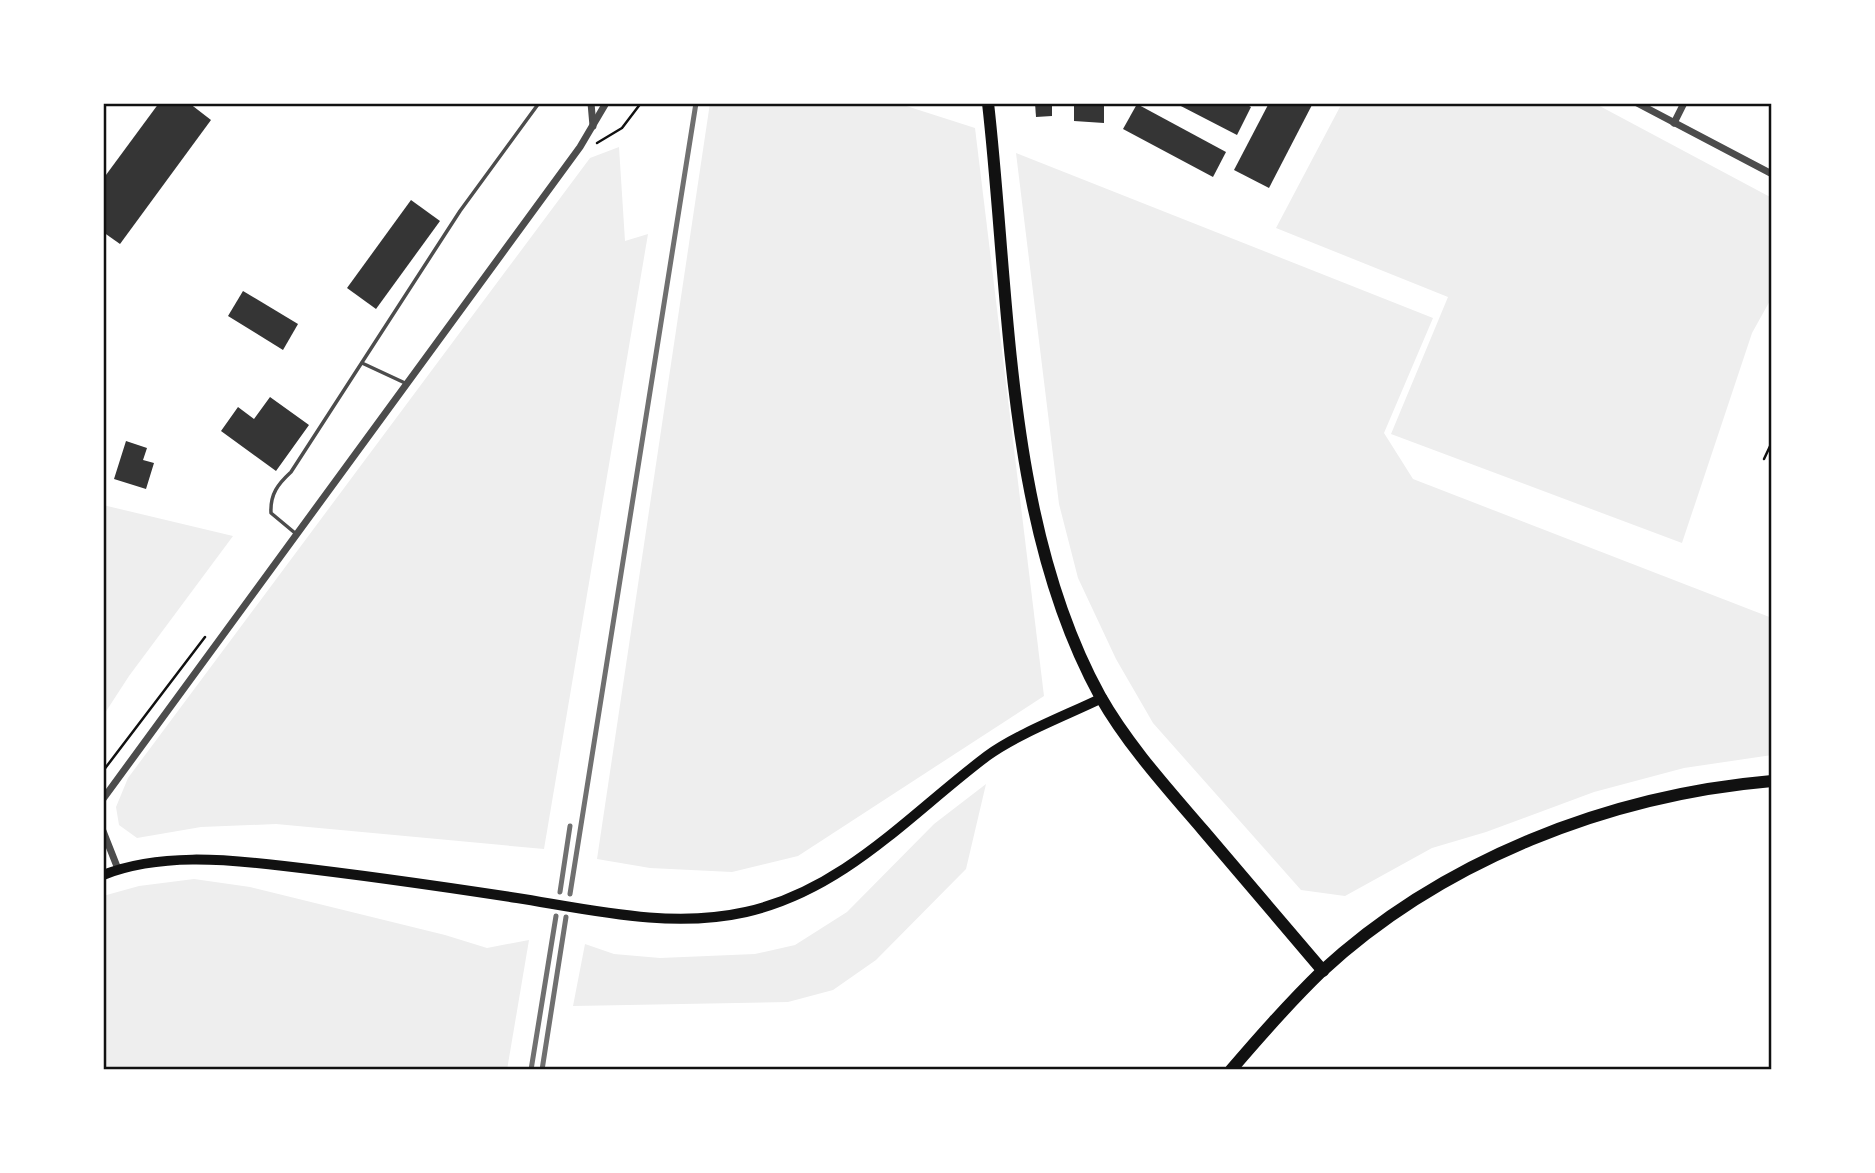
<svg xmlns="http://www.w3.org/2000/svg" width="1875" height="1173" font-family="Bitter,serif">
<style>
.green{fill:#eee}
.building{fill:#353535}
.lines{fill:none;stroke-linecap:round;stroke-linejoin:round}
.path{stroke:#111;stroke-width:2.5}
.service{stroke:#4c4c4c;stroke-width:3.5}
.minor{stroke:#4c4c4c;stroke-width:7}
.secondary{stroke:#111;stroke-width:10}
.primary{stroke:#111;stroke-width:12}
.rail{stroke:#707070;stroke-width:5}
.neatline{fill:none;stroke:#111;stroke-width:2.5}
</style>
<rect width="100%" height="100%" fill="#fff"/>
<g class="green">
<path d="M710 103H897L975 128 1044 696 798 856 732 872 650 868 597 859Z"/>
<path d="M1342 103H1594L1772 198V297L1752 333 1682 543 1391 434 1448 297 1276 228Z"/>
<path d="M619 147 625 241 648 234 544 849 276 824 201 827 137 838 119 825 116 807 128 778 590 158Z"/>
<path d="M1016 153 1433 318 1384 433 1413 479 1772 618V755L1684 768 1594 792 1486 832 1432 848 1345 896 1301 890 1153 723 1116 659 1078 578 1059 504Z"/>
<path d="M103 505 233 536 129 676 103 716Z"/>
<path d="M986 784 966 869 876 960 833 990 788 1002 573 1006 585 944 614 954 660 958 755 954 795 945 847 912 934 824Z"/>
<path d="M194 879 250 887 445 935 487 948 529 940 507 1070H103V896L139 886Z"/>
</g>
<g class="building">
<path d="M159 103H189L211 120 120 244 103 232V179Z"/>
<path d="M1035 103H1052V116L1036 117Z"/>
<path d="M1074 103H1104V123L1074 121Z"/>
<path d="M1175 103H1244L1251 107 1237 135Z"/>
<path d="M1269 103H1313L1269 188 1234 170Z"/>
<path d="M1137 104 1226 152 1213 177 1123 129Z"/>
<path d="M411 200 440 221 376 309 347 288Z"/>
<path d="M243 291 298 324 283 350 228 316Z"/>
<path d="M270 397 309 425 276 471 221 431 238 407 254 419Z"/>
<path d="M126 441 147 448 143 460 154 463 146 489 114 479Z"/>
</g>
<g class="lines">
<g class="path">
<path d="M597 143 622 128 641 103"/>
<path d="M1764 459 1772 442"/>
<path d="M103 771 205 637"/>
</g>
<g class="service">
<path d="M362 363 405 383"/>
<path d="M295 533 271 513C270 494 278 484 291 472L460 211 539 103"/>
</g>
<g class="minor">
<path d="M591 103 593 126"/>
<path d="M1637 103 1772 174"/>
<path d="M1674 123 1684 103"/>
<path d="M103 799 580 147 606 103"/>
<path d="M103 831 118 869"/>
</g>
<path class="secondary" d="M103 875C159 853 225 859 284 866 362 875 439 886 517 898 592 910 671 929 746 912 844 890 910 814 987 756 1017 734 1067 715 1102 698"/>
<g class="primary">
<path d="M988 103C1010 296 1005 523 1100 696 1127 744 1167 788 1203 830 1243 877 1283 924 1323 971"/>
<path d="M1231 1070C1260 1036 1289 1003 1321 972 1442 860 1609 795 1772 781"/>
</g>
<g class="rail">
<path d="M560 892 570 826"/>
<path d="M570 894 696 103"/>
<path d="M531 1070 556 916"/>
<path d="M542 1070 566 917"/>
</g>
</g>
<rect width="1875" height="1173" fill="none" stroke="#ffffff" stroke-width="210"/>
<rect x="105" y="105" width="1665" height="963" class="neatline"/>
</svg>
